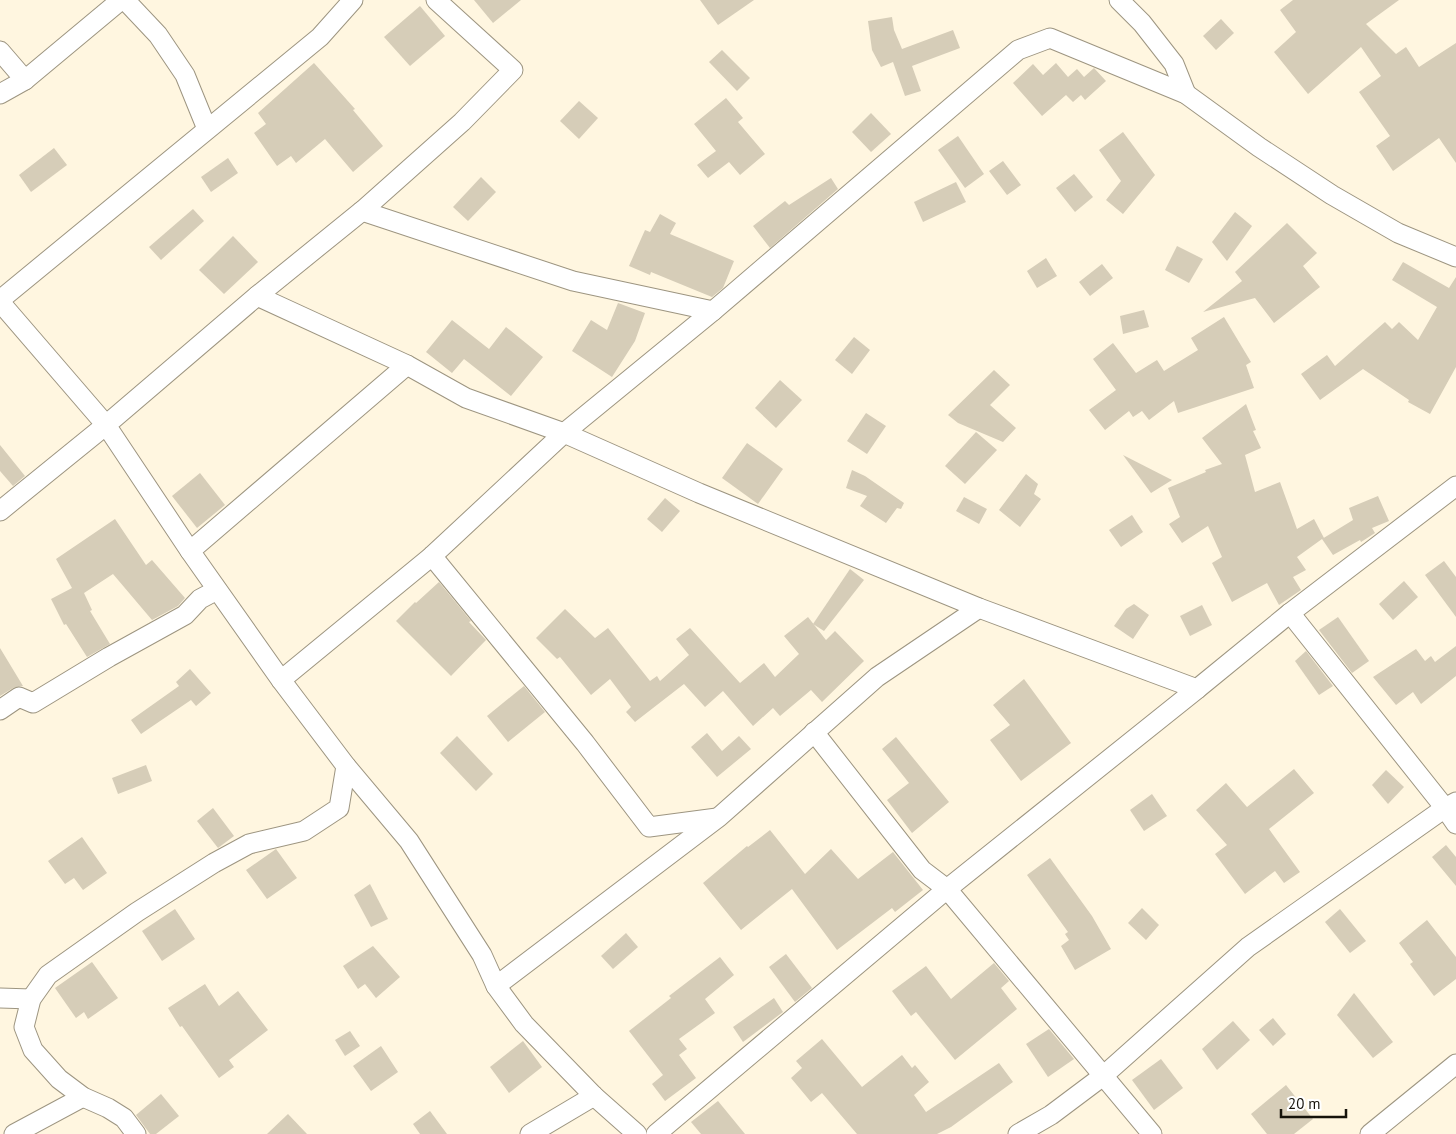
<svg xmlns="http://www.w3.org/2000/svg" width="1456" height="1134" font-family="'PT Sans',sans-serif">
<style>
.building{fill:#d6cdb8}
.lines{fill:none;stroke-linecap:round;stroke-linejoin:round}
.street-casing{stroke:#9d9581;stroke-width:21}
.street{stroke:#fff;stroke-width:19}
</style>
<rect width="100%" height="100%" fill="#fff6e0"/>
<g class="building">
<path d="M474 0H521L493 23Z"/>
<path d="M700 0H754L718 25Z"/>
<path d="M1293 0H1399L1366 24 1396 54 1406 47 1419 67 1456 43V163L1439 138 1393 171 1376 146 1390 136 1359 92 1381 76 1361 47 1308 94 1274 52 1296 32 1280 10Z"/>
<path d="M420 6 445 36 410 66 384 37Z"/>
<path d="M892 17 894 30 902 49 953 30 960 48 912 66 921 91 905 96 893 62 881 67 872 50 868 21Z"/>
<path d="M1221 19 1234 33 1216 50 1203 36Z"/>
<path d="M722 50 750 78 737 91 709 62Z"/>
<path d="M314 63 355 109 353 110 383 146 353 172 325 139 296 163 291 156 277 166 254 133 266 124 258 113Z"/>
<path d="M1056 63 1068 77 1077 69 1084 77 1094 68 1106 81 1085 100 1081 95 1073 102 1066 95 1042 116 1013 83 1033 64 1043 75Z"/>
<path d="M726 98 743 118 738 122 765 154 740 175 729 162 708 178 697 165 716 151 694 124Z"/>
<path d="M579 101 598 118 579 139 560 121Z"/>
<path d="M871 113 891 134 871 152 852 132Z"/>
<path d="M1123 132 1155 175 1123 214 1106 200 1121 181 1099 150Z"/>
<path d="M958 136 984 174 965 188 938 150Z"/>
<path d="M54 148 67 165 31 192 19 175Z"/>
<path d="M228 158 238 173 211 192 201 177Z"/>
<path d="M1003 161 1021 185 1007 195 989 171Z"/>
<path d="M1074 174 1093 197 1075 212 1056 188Z"/>
<path d="M481 177 496 192 468 221 453 207Z"/>
<path d="M831 178 838 189 770 248 753 226 785 201 789 205Z"/>
<path d="M956 182 966 202 923 222 914 202Z"/>
<path d="M193 209 204 221 161 260 149 247Z"/>
<path d="M1235 212 1252 226 1227 261 1212 242Z"/>
<path d="M660 214 676 223 670 234 734 261 723 288 712 297 651 272 650 275 629 266 645 230 650 232Z"/>
<path d="M1287 223 1317 253 1303 266 1320 287 1274 323 1255 298 1203 312 1242 281 1235 272Z"/>
<path d="M233 236 258 262 224 294 199 270Z"/>
<path d="M1177 246 1203 259 1189 283 1165 270Z"/>
<path d="M1046 258 1057 276 1037 288 1027 271Z"/>
<path d="M1403 262 1449 288 1456 277V367L1430 414 1408 402 1409 400 1363 369 1320 400 1301 374 1327 355 1335 366 1385 322 1392 329 1399 322 1418 340 1437 307 1392 280Z"/>
<path d="M1102 264 1113 278 1090 296 1079 282Z"/>
<path d="M618 303 645 313 635 341 612 377 572 351 591 320 607 330Z"/>
<path d="M1144 310 1149 327 1123 334 1120 316Z"/>
<path d="M1224 317 1251 362 1246 365 1254 388 1178 413 1174 401 1149 420 1142 411 1133 417 1129 411 1105 430 1089 410 1116 390 1093 359 1113 343 1136 373 1157 360 1164 371 1198 350 1191 338Z"/>
<path d="M452 320 489 349 506 327 543 357 511 396 464 359 452 373 426 352Z"/>
<path d="M854 337 870 350 852 374 835 360Z"/>
<path d="M994 370 1010 385 990 405 1016 428 1003 442 958 423 948 415Z"/>
<path d="M780 380 802 400 776 428 755 408Z"/>
<path d="M1246 404 1256 430 1253 431 1261 448 1245 455 1255 492 1280 482 1297 529 1314 519 1324 538 1322 539 1353 520 1349 508 1378 496 1389 521 1372 528 1375 533 1361 542 1360 540 1333 555 1322 539 1297 557 1306 570 1293 577 1301 590 1279 605 1267 583 1232 602 1212 563 1222 557 1208 526 1182 543 1169 524 1180 517 1168 488 1206 472 1205 470 1222 464 1202 438Z"/>
<path d="M866 413 886 426 867 454 847 441Z"/>
<path d="M976 432 997 450 965 484 945 466Z"/>
<path d="M747 443 783 469 758 504 722 478Z"/>
<path d="M0 445 25 476 13 486 0 471Z"/>
<path d="M1123 455 1172 480 1151 493Z"/>
<path d="M852 470 865 476 904 503 901 509 897 508 886 523 860 506 867 496 846 488Z"/>
<path d="M200 473 225 505 197 528 172 496Z"/>
<path d="M1026 474 1038 484 1034 494 1041 499 1020 527 999 510Z"/>
<path d="M964 497 987 509 979 524 956 511Z"/>
<path d="M665 498 680 511 662 532 647 519Z"/>
<path d="M1132 515 1143 532 1121 547 1109 530Z"/>
<path d="M115 519 146 565 152 560 185 598 178 606 152 620 113 574 84 593 92 610 90 611 110 644 87 657 66 624 64 625 51 599 72 588 56 559Z"/>
<path d="M1444 561 1456 577V617L1425 575Z"/>
<path d="M850 569 864 580 824 631 813 624Z"/>
<path d="M1404 581 1418 597 1393 620 1379 604Z"/>
<path d="M439 582 471 621 469 622 486 640 451 676 396 621 415 602 416 603Z"/>
<path d="M1134 604 1149 615 1133 639 1114 626 1126 609Z"/>
<path d="M1202 605 1212 625 1190 636 1180 616Z"/>
<path d="M565 609 595 638 608 628 650 681 657 676 660 681 689 655 676 639 690 628 740 683 764 663 775 677 799 654 784 636 808 617 826 640 835 631 864 661 822 702 811 690 780 716 773 708 753 726 723 691 705 707 684 684 635 722 626 712 631 707 610 679 591 695 560 657 557 659 536 638Z"/>
<path d="M1338 617 1369 661 1352 673 1319 630Z"/>
<path d="M1456 646V676L1421 704 1413 692 1396 705 1373 677 1416 649 1425 661 1431 656 1435 662Z"/>
<path d="M0 648 23 686 13 688 0 696Z"/>
<path d="M1306 651 1333 686 1319 695 1295 661Z"/>
<path d="M190 669 211 693 196 706 191 700 141 734 131 720 179 686 176 682Z"/>
<path d="M1024 679 1071 743 1021 781 990 740 1010 725 993 705Z"/>
<path d="M524 686 545 712 508 742 487 716Z"/>
<path d="M707 733 722 751 739 736 751 749 717 777 691 747Z"/>
<path d="M457 736 493 774 476 791 440 753Z"/>
<path d="M896 737 949 802 912 833 887 800 909 783 882 749Z"/>
<path d="M146 765 152 781 118 794 112 778Z"/>
<path d="M1294 769 1314 793 1269 829 1300 872 1284 883 1275 871 1245 894 1215 854 1227 845 1196 810 1226 783 1247 807Z"/>
<path d="M1386 770 1404 787 1388 804 1372 785Z"/>
<path d="M1152 794 1167 816 1144 831 1130 810Z"/>
<path d="M213 808 234 836 218 848 197 821Z"/>
<path d="M770 830 805 874 831 849 858 879 893 852 923 890 895 912 892 908 837 950 792 889 741 930 703 883 747 846 748 847Z"/>
<path d="M82 837 107 873 83 890 74 878 65 884 48 861Z"/>
<path d="M1446 845 1456 857V886L1432 857Z"/>
<path d="M276 849 297 878 267 899 246 870Z"/>
<path d="M1050 858 1092 916 1111 949 1075 970 1061 946 1069 940 1065 934 1068 932 1027 875Z"/>
<path d="M370 884 388 919 371 927 354 895Z"/>
<path d="M1142 908 1159 925 1146 940 1128 923Z"/>
<path d="M175 909 195 939 162 961 142 931Z"/>
<path d="M1340 909 1366 941 1350 953 1325 922Z"/>
<path d="M1427 920 1456 957V979L1434 996 1410 964 1413 962 1399 943Z"/>
<path d="M626 933 638 947 613 969 601 956Z"/>
<path d="M373 946 400 977 376 998 365 984 358 989 343 966Z"/>
<path d="M786 954 812 988 795 1002 769 967Z"/>
<path d="M720 957 734 975 705 999 715 1013 679 1039 687 1049 679 1055 696 1078 665 1101 652 1084 663 1075 629 1031 671 998 669 996Z"/>
<path d="M92 962 118 998 88 1019 84 1012 76 1018 55 988Z"/>
<path d="M994 963 1009 981 1001 988 1017 1009 955 1060 916 1012 911 1016 892 991 926 966 951 999Z"/>
<path d="M205 984 219 1006 238 991 268 1030 229 1060 234 1067 219 1078 182 1026 180 1027 168 1008Z"/>
<path d="M1354 993 1393 1042 1373 1058 1337 1015Z"/>
<path d="M774 998 783 1012 743 1042 733 1027Z"/>
<path d="M1273 1018 1286 1034 1273 1046 1259 1030Z"/>
<path d="M1233 1021 1250 1040 1217 1070 1202 1049Z"/>
<path d="M1049 1029 1074 1059 1048 1077 1026 1044Z"/>
<path d="M350 1031 360 1046 345 1056 335 1040Z"/>
<path d="M822 1039 862 1087 902 1055 912 1068 915 1065 929 1082 914 1095 926 1112 999 1063 1013 1082 951 1127 937 1134H857L822 1093 811 1102 791 1078 802 1068 796 1061Z"/>
<path d="M523 1041 542 1067 509 1093 490 1067Z"/>
<path d="M381 1046 398 1072 371 1091 353 1066Z"/>
<path d="M1161 1059 1183 1088 1154 1110 1132 1080Z"/>
<path d="M1286 1085 1313 1119 1294 1134H1267L1251 1114Z"/>
<path d="M161 1094 179 1116 156 1134H150L136 1115Z"/>
<path d="M718 1101 745 1134H701L691 1122Z"/>
<path d="M430 1111 447 1134H420L413 1124Z"/>
<path d="M288 1114 307 1134H267Z"/>
</g>
<g class="lines">
<g class="street-casing">
<g id="street">
<path d="M125 0 158 35 185 75 207 129"/>
<path d="M1119 0 1142 23 1174 64 1186 94"/>
<path d="M0 51 25 80"/>
<path d="M0 94 25 80 121 0"/>
<path d="M362 211 573 281 713 311"/>
<path d="M257 296 407 365 466 398 564 433 699 493 979 608 1197 689 1290 613 1456 486"/>
<path d="M0 300 320 37 353 0"/>
<path d="M0 302 106 425 0 511"/>
<path d="M407 365 190 551 281 680 346 766 409 841 482 955 496 986 524 1024 594 1096 637 1134"/>
<path d="M190 551 106 425 257 296 362 211 462 122 513 70 436 0"/>
<path d="M432 556 585 743 649 827 717 818"/>
<path d="M1290 613 1445 808 1456 802"/>
<path d="M281 680 432 556 564 433 713 311 1018 50 1050 38 1186 94 1259 147 1332 195 1398 233 1456 257"/>
<path d="M0 710 19 697 33 703 109 657 185 615 200 599 217 590"/>
<path d="M814 732 922 870 947 889 1152 1134"/>
<path d="M496 986 719 817 877 677 979 608"/>
<path d="M0 998 31 999"/>
<path d="M14 1134 83 1097"/>
<path d="M136 1134 124 1118 108 1108 83 1097 59 1079 33 1050 24 1027 31 999 48 975 137 912 214 863 249 844 304 831 339 808 346 766"/>
<path d="M530 1134 594 1096"/>
<path d="M656 1134 947 889 1197 689"/>
<path d="M1018 1134 1051 1115 1103 1076 1248 947 1445 808 1456 824"/>
<path d="M1370 1134 1456 1064"/>
</g>
</g>
<use href="#street" class="street"/>
</g>
<path d="M1281 1109v8h65v-8" fill="none" stroke="#16130b" stroke-width="2.5"/>
<text x="1288" y="1109" font-size="15" fill="#16130b" stroke="#ffffff" stroke-width="4" paint-order="stroke">20 m</text>
</svg>
